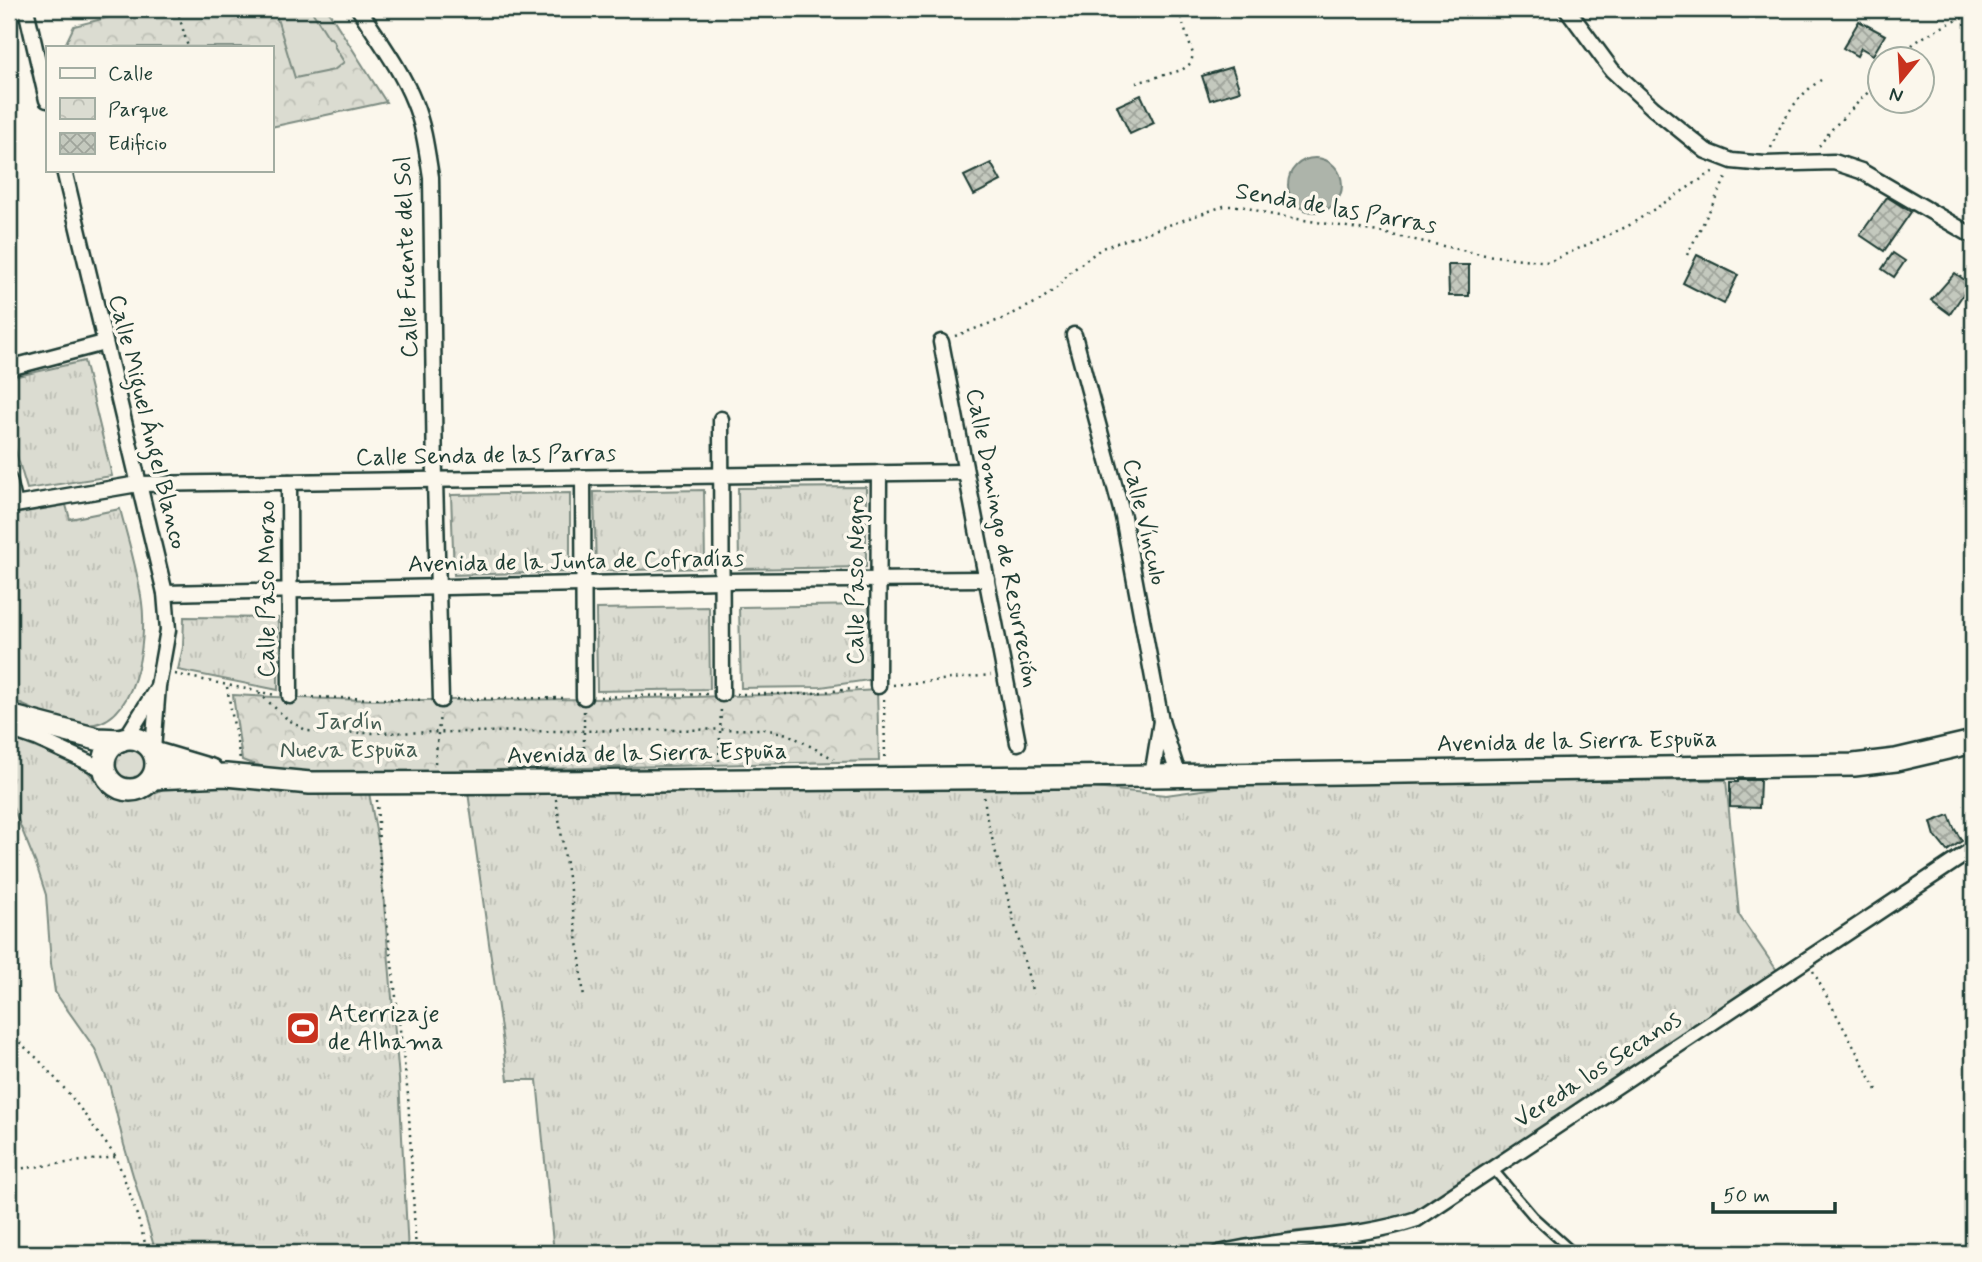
<svg xmlns="http://www.w3.org/2000/svg" width="1982" height="1262" font-family="Mynerve,sans-serif">
<style>
.grass{fill:url(#grass-tufts);stroke:#7d8c82;stroke-width:2}
.park{fill:url(#park-crowns);stroke:#7d8c82;stroke-width:2}
.garden{fill:#dbdcd1;stroke:#7d8c82;stroke-width:2}
.water{fill:#adb4aa;stroke:#74847b;stroke-width:2}
.building{fill:url(#building-cross-hatch);stroke:#1f3d34;stroke-width:2}
.lines{fill:none;stroke-linecap:round;stroke-linejoin:round}
.lane-casing{stroke:#1f3d34;stroke-width:12}
.street-casing{stroke:#1f3d34;stroke-width:19}
.primary-casing{stroke:#1f3d34;stroke-width:26}
.path{stroke:#1f3d34;stroke-width:2.5;stroke-dasharray:2 5;stroke-linecap:butt}
.lane{stroke:#fbf7ec;stroke-width:7}
.street{stroke:#fbf7ec;stroke-width:14}
.primary{stroke:#fbf7ec;stroke-width:21}
.labels{text-anchor:middle;dominant-baseline:central;stroke-width:7;stroke-linejoin:round;paint-order:stroke}
.street-label{font-size:24px;fill:#1f3d34;stroke:#fbf7ec}
.park-label{font-size:24px;fill:#455d53;stroke:#fbf7ec}
.poi-label{font-size:24px;fill:#1f3d34;stroke:#fbf7ec;text-anchor:start}
</style>
<defs>
<pattern id="grass-tufts" width="24" height="20" patternUnits="userSpaceOnUse" patternTransform="scale(1.75)"><rect width="24" height="20" fill="#dbdcd1"/><path d="M3 7l-1-3M5 7V3M7 7l1-3M15 17l-1-3M17 17v-4M19 17l1-3" fill="none" stroke="#bcbeb4"/></pattern>
<pattern id="park-crowns" width="20" height="18" patternUnits="userSpaceOnUse" patternTransform="scale(1.75)"><rect width="20" height="18" fill="#dbdcd1"/><path d="M2 6a3 3 0 1 1 6 0M12 15a3 3 0 1 1 6 0" fill="none" stroke="#bcbeb4"/></pattern>
<pattern id="building-cross-hatch" width="8" height="8" patternUnits="userSpaceOnUse" patternTransform="scale(1.75)"><rect width="8" height="8" fill="#c4c9be"/><path d="M0 0l8 8M0 8l8-8" fill="none" stroke="#9fa49b"/></pattern>
</defs>
<rect width="100%" height="100%" fill="#fbf7ec"/>
<filter id="ink" filterUnits="userSpaceOnUse"><feTurbulence type="fractalNoise" baseFrequency=".0143" numOctaves="2"/><feDisplacementMap in="SourceGraphic" scale="14" xChannelSelector="R" yChannelSelector="G"/><feConvolveMatrix kernelMatrix="1 2 1 2 8 2 1 2 1" color-interpolation-filters="sRGB"/></filter>
<g filter="url(#ink)">
<g class="grass">
<path d="M84 361 112 476 27 489 9 429V378Z"/>
<path d="M866 487V567L739 569 738 488Z"/>
<path d="M704 490 705 568 596 571 594 492Z"/>
<path d="M570 493V572L454 575 451 495Z"/>
<path d="M66 505 70 519 120 509C128 540 138 571 142 603 147 641 137 726 85 725 59 724 32 708 9 699V515Z"/>
<path d="M869 605V680L821 687 741 688 739 607Z"/>
<path d="M709 607 710 689 597 691 596 609Z"/>
<path d="M184 617 278 618V690L178 670 183 647Z"/>
<path d="M9 737 84 767 108 795 130 800 142 799 163 789 193 785 369 793 379 846 399 1079 408 1253H156L124 1145 110 1087 95 1049 55 992 51 964 46 895 36 864 9 798Z"/>
<circle cx="131" cy="764" r="19"/>
<path d="M1726 780 1739 915 1778 972 1412 1213 1383 1224 1297 1231 1179 1253H554L537 1080H508L468 792 1063 785 1166 795 1252 783Z"/>
</g>
<g class="park">
<path d="M141 9H327L386 102 271 127V47H64L74 26Z"/>
<path d="M877 690 879 761C739 764 599 767 459 771 401 772 293 781 242 760L233 695C352 702 471 700 590 699 686 697 782 696 877 690Z"/>
</g>
<path class="garden" d="M287 9H313V13L329 38H331L335 44 334 46 344 62 334 70 295 78 276 15Z"/>
<circle class="water" cx="1315" cy="185" r="27"/>
<g class="building">
<path d="M1859 21 1885 35 1873 55 1861 48 1857 56 1843 48Z"/>
<path d="M1232 67 1240 91 1210 100 1202 76Z"/>
<path d="M1141 95 1154 123 1130 134 1117 106Z"/>
<path d="M991 163 1001 181 974 195 964 176Z"/>
<path d="M1887 197 1911 212 1884 251 1860 235Z"/>
<path d="M1893 253 1905 261 1894 277 1882 269Z"/>
<path d="M1697 255 1738 275 1724 304 1683 283Z"/>
<path d="M1448 265H1469V296H1449Z"/>
<path d="M1955 273 1970 284 1950 314 1931 300Z"/>
<path d="M1738 780H1760L1759 808 1730 807V782H1738Z"/>
<path d="M1949 815 1954 828 1962 841 1947 851 1935 836 1931 822Z"/>
</g>
<g class="lines">
<g class="lane-casing">
<path id="lane" d="M1492 1168 1533 1216 1574 1253"/>
</g>
<g class="street-casing">
<g id="street">
<path d="M26 9 47 100"/>
<path d="M359 9C378 39 401 69 414 102 424 126 427 152 431 177L435 480 441 700"/>
<path d="M1567 9 1612 70 1653 108 1706 151 1732 161 1765 164 1834 162 1861 171 1973 236"/>
<path d="M9 17 17 9"/>
<path d="M64 170 165 593 168 630 158 686 153 750"/>
<path d="M1074 335 1123 517 1161 721"/>
<path d="M941 342 1018 743"/>
<path d="M9 368 104 343"/>
<path d="M721 419 722 694"/>
<path d="M583 478 584 697"/>
<path d="M9 480 15 505"/>
<path d="M289 482 290 696"/>
<path d="M9 506 138 484 965 472"/>
<path d="M165 593 722 581 987 579"/>
<path d="M878 686 879 473"/>
<path d="M9 729 36 738 105 770"/>
<path d="M126 738 156 690"/>
<path d="M1152 776 1161 721 1178 774"/>
<path d="M1219 1253C1284 1237 1354 1240 1417 1219L1973 849"/>
</g>
</g>
<g class="primary-casing">
<g id="primary">
<path d="M17 718 97 739 121 740"/>
<circle cx="130" cy="764" r="26"/>
<path d="M154 753 211 770"/>
<path d="M153 778 226 775 310 783 553 782 1152 776 1854 765 1896 760 1973 742"/>
</g>
</g>
<g class="path">
<path d="M177 9 188 47"/>
<path d="M1897 60C1917 36 1945 25 1973 14"/>
<path d="M1136 83 1182 70 1191 63 1193 54 1178 9"/>
<path d="M1819 146 1832 129 1881 79"/>
<path d="M1771 148C1781 121 1796 96 1821 80"/>
<path d="M1687 255 1728 174"/>
<path d="M955 336 1002 319 1039 301 1058 287 1069 273 1102 248 1224 206H1241L1273 215 1378 232 1485 255 1549 262 1628 226 1714 171"/>
<path d="M175 674 275 695"/>
<path d="M893 685 991 675"/>
<path d="M227 687 240 759"/>
<path d="M259 693 287 719 307 731 362 733 764 729 788 734 834 759"/>
<path d="M736 694H803L862 688"/>
<path d="M306 697 425 700"/>
<path d="M600 697 708 694"/>
<path d="M456 699 568 698"/>
<path d="M884 699 885 759"/>
<path d="M584 711V764"/>
<path d="M719 761 721 708"/>
<path d="M435 763 440 714"/>
<path d="M984 797 987 819 1033 994"/>
<path d="M556 799 579 949 584 999"/>
<path d="M377 800 380 866 408 1095 416 1253"/>
<path d="M1813 971 1877 1090"/>
<path d="M9 1033 38 1059 70 1095 116 1157 133 1202 148 1253"/>
<path d="M9 1170 116 1157"/>
<path d="M1861 1244 1864 1253"/>
</g>
<use href="#lane" class="lane"/>
<use href="#street" class="street"/>
<use href="#primary" class="primary"/>
</g>
</g>
<defs>
<g id="stadium-square" transform="scale(1.75)"><rect x="-9" y="-9" width="18" height="18" rx="4" fill="#c8321e" stroke="#fbf7ec"/><path d="M0-5a6.5 5 0 1 0 0 10a6.5 5 0 1 0 0-10ZM-3.5-1.8h7v3.6h-7Z" fill="#fff"/></g>
</defs>
<g fill-rule="evenodd">
<use href="#stadium-square" x="303" y="1028"/>
</g>
<g class="labels">
<g class="street-label">
<text transform="translate(1336 209) rotate(10)">Senda de las Parras</text>
<text transform="translate(407 257) rotate(-92)">Calle Fuente del Sol</text>
<text transform="translate(147 422) rotate(76)">Calle Miguel Ángel Blanco</text>
<text transform="translate(486 456) rotate(-1)">Calle Senda de las Parras</text>
<text transform="translate(1144 522) rotate(77)">Calle Vínculo</text>
<text transform="translate(1002 538) rotate(79)">Calle Domingo de Resurreción</text>
<text transform="translate(576 562) rotate(-1)">Avenida de la Junta de Cofradías</text>
<text transform="translate(856 580) rotate(-90)">Calle Paso Negro</text>
<text transform="translate(267 589) rotate(-90)">Calle Paso Morao</text>
<text transform="translate(1577 742) rotate(-1)">Avenida de la Sierra Espuña</text>
<text transform="translate(647 754) rotate(-1)">Avenida de la Sierra Espuña</text>
<text transform="translate(1598 1070) rotate(-33)">Vereda los Secanos</text>
</g>
<g class="park-label">
<text x="349" y="722">Jardín<tspan x="349" dy="28">Nueva Espuña</tspan></text>
</g>
<g class="poi-label">
<text x="328" y="1014">Aterrizaje<tspan x="328" dy="28">de Alhama</tspan></text>
</g>
</g>
<rect width="1982" height="1262" fill="none" stroke="#fbf7ec" stroke-width="35"/>
<rect x="18" y="18" width="1947" height="1227" fill="none" stroke="#1f3d34" stroke-width="2.5" filter="url(#ink)"/>
<rect x="46" y="46" width="228" height="126" fill="#fbf7ec" stroke="#a3ada2" stroke-width="2"/>
<rect x="60" y="68" width="35" height="10" fill="#fbf7ec" stroke="#a3ada2" stroke-width="2"/>
<text x="108" y="80" font-size="21" fill="#1f3d34">Calle</text>
<rect x="60" y="98" width="35" height="21" fill="url(#park-crowns)" stroke="#a3ada2" stroke-width="2"/>
<text x="108" y="116" font-size="21" fill="#1f3d34">Parque</text>
<rect x="60" y="133" width="35" height="21" fill="url(#building-cross-hatch)" stroke="#a3ada2" stroke-width="2"/>
<text x="108" y="150" font-size="21" fill="#1f3d34">Edificio</text>
<g transform="translate(1901 80) rotate(198)"><circle r="33" fill="#fbf7ec" stroke="#a3ada2" stroke-width="2"/>
<path d="M0-5L12 26L0 18L-12 26Z" fill="#c8321e"/>
<text y="-10" font-size="19" font-weight="bold" text-anchor="middle" fill="#1f3d34">N</text>
</g>
<path d="M1713 1202v10h122v-10" fill="none" stroke="#1f3d34" stroke-width="3.5"/>
<text x="1723" y="1202" font-size="21" fill="#1f3d34" stroke="#fbf7ec" stroke-width="5" paint-order="stroke">50 m</text>
</svg>
